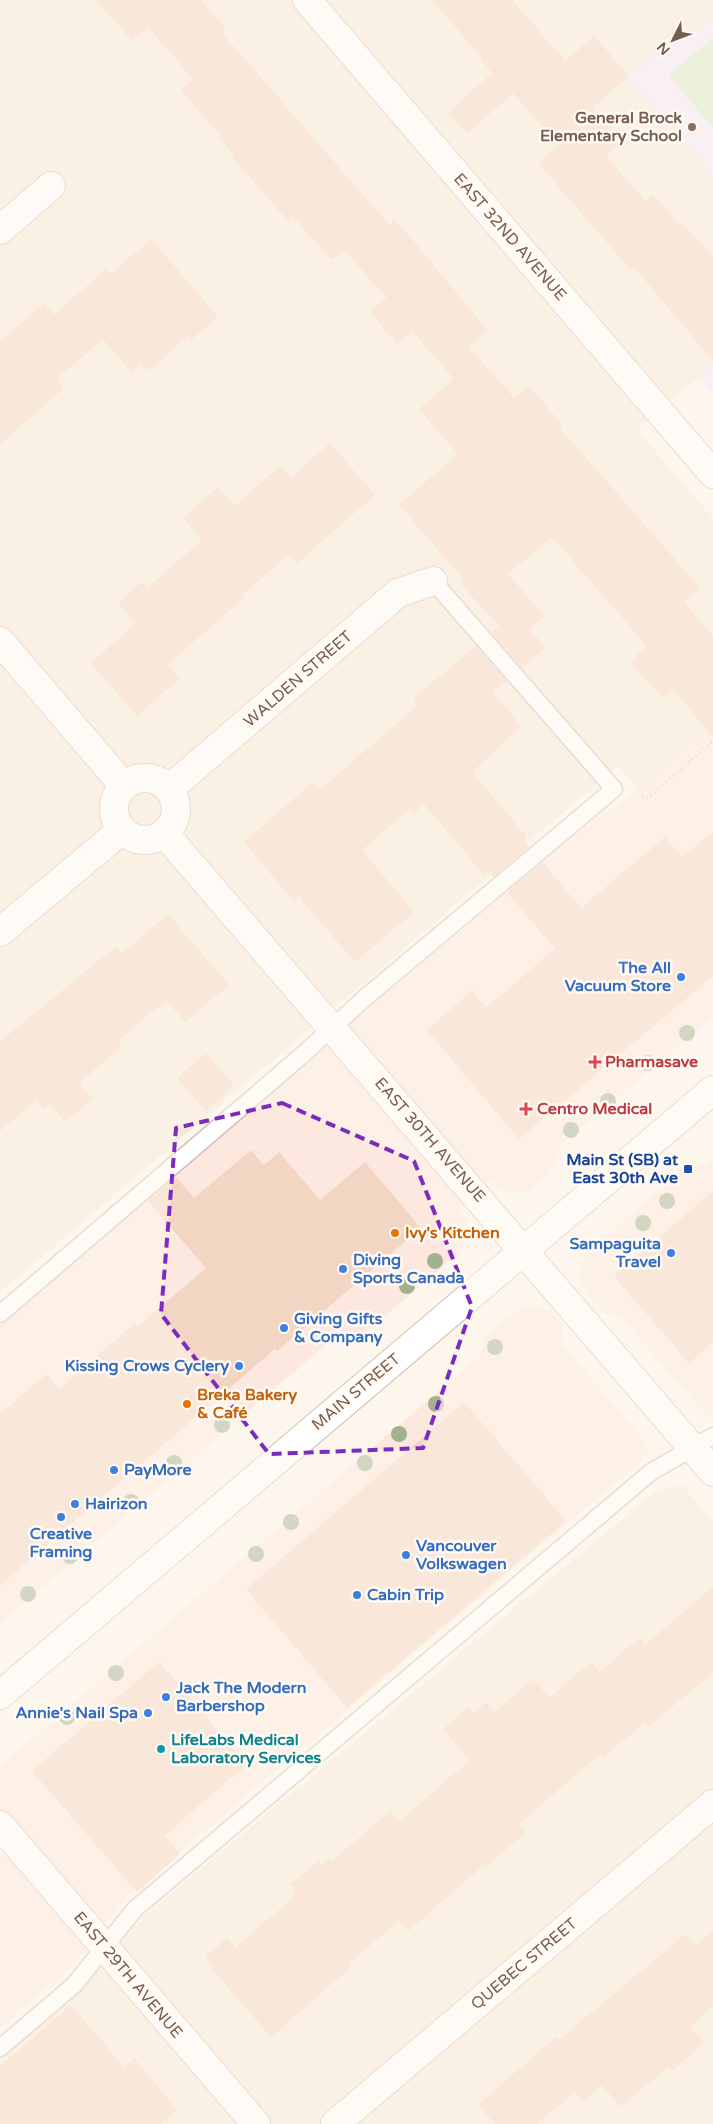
<svg xmlns="http://www.w3.org/2000/svg" width="713" height="2124" font-family="'Varela Round',sans-serif">
<style>
.residential{fill:#f5e8da}
.commercial{fill:#fde8e0}
.education{fill:#f3e8fa}
.green{fill:#d8ecc9}
.building{fill:#f3d5c3}
.lines{fill:none;stroke-linecap:round;stroke-linejoin:round}
.service-casing{stroke:#d1beb0;stroke-width:19}
.minor-casing{stroke:#d1beb0;stroke-width:30}
.secondary-casing{stroke:#d6c0b0;stroke-width:30}
.path{stroke:#d9b8a5;stroke-width:3;stroke-dasharray:1 4;stroke-linecap:butt}
.service{stroke:#fff;stroke-width:16}
.minor{stroke:#fff;stroke-width:28}
.secondary{stroke:#fff;stroke-width:28}
.tree{fill:#a0b28e}
.marked{fill:none;stroke:#7b2cbf;stroke-width:4;stroke-dasharray:10 6;stroke-linejoin:round}
.education-dot{fill:#8d6e63;stroke:#fffaf3;stroke-width:2}
.shop-dot{fill:#3f7fe0;stroke:#fffaf3;stroke-width:2}
.health-dot{fill:#e0444e;stroke:#fffaf3;stroke-width:2}
.transit-dot{fill:#1a4fb4;stroke:#fffaf3;stroke-width:2}
.food-dot{fill:#e8710a;stroke:#fffaf3;stroke-width:2}
.culture-dot{fill:#0f9aa8;stroke:#fffaf3;stroke-width:2}
.labels{text-anchor:middle;dominant-baseline:central;stroke-width:5;stroke-linejoin:round;paint-order:stroke}
.education-label{font-size:16px;font-weight:bold;fill:#785e54;stroke:#fffaf3;text-anchor:end}
.street-label{font-size:16px;fill:#7a5c4d;stroke:#fffaf3}
.shop-label{font-size:16px;font-weight:bold;fill:#366cbe;stroke:#fffaf3;text-anchor:start}
.health-label{font-size:16px;font-weight:bold;fill:#be3a42;stroke:#fffaf3;text-anchor:start}
.transit-label{font-size:16px;font-weight:bold;fill:#164399;stroke:#fffaf3;text-anchor:end}
.food-label{font-size:16px;font-weight:bold;fill:#c56008;stroke:#fffaf3;text-anchor:start}
.culture-label{font-size:16px;font-weight:bold;fill:#0d838f;stroke:#fffaf3;text-anchor:start}
</style>
<rect width="100%" height="100%" fill="#fdf6ec"/>
<g class="residential">
<path d="M0 0H713V17L689 37 683 30 628 77 713 177V365L637 430 713 518V724L639 789 618 766 0 1292Z"/>
<path d="M682 1485 713 1521V2124H0V2060L86 1985 143 1917 655 1492Z"/>
</g>
<g class="commercial">
<path d="M713 724V1017L563 1143 550 1173 530 1189 524 1192 505 1191 489 1180 459 1207 467 1222V1232L465 1243 455 1256 353 1343 327 1344 0 1623V1322L305 1065 381 994 548 854 639 789Z"/>
<path d="M713 1158V1420H711L620 1317 606 1314 587 1294 580 1278V1271L585 1255 590 1250 690 1164 704 1165Z"/>
<path d="M531 1306 541 1307 549 1311 562 1324 561 1343 651 1449 641 1461 127 1896 71 1967 0 2027V1766L481 1355 484 1337 521 1308Z"/>
</g>
<g class="education">
<path d="M713 17V177L627 77 683 30 689 37Z"/>
<path d="M713 365V394L699 377Z"/>
</g>
<path class="green" d="M713 38V128L668 75Z"/>
<g class="building">
<path d="M96 0H201L226 30 222 33 389 225 395 220 422 251 488 331 469 347 514 398 529 386 562 424 559 427 700 588 684 602 713 637V737L673 689 662 698 630 662 647 646 552 537 508 574 544 616 529 629 546 647 522 668 491 633 499 626 460 583 464 580 399 505 458 454 419 409 454 379 412 331 397 344 370 312 387 298 344 250 332 260 293 216 288 221 232 157 234 155 218 137 220 135 181 90 193 79 148 27 132 41Z"/>
<path d="M432 0H512L565 61 594 36 629 76 592 108 621 142 606 156 645 201 653 194 679 224 682 222 713 257V361L634 267 631 270 538 163 559 145 513 93 467 134 448 113 492 73 481 59 482 58Z"/>
<path d="M151 239 218 317 191 340 188 336 149 371 141 363 131 372 103 339 56 379 64 388 0 444V342L44 303 54 315 106 269 111 274Z"/>
<path d="M330 443 375 495 297 563 289 554 242 595 244 598 167 665 179 679 137 716 91 663 136 623 118 603 142 582 147 588 202 540 183 518 218 487 235 506 280 466 291 478Z"/>
<path d="M476 646 507 681 493 693 521 726 472 772 527 837 524 840 529 847 494 877 488 870 483 874 424 804 414 813 410 809 362 850 414 912 355 962 299 897 294 902 244 842 313 782 320 790 418 705 413 699Z"/>
<path d="M713 832V976L519 1139 427 1030 472 991 486 1008 555 949 507 892 542 862 581 908 665 837 682 858Z"/>
<path d="M168 914 229 985 185 1022 166 1000 118 1041 122 1046 79 1083 93 1099 65 1122 50 1104 44 1109 36 1100 0 1131V1042L116 946 122 953Z"/>
<path d="M206 1053 234 1086 206 1111 177 1078Z"/>
<path d="M251 1150 264 1165 279 1152 320 1200 365 1162 421 1228 277 1351 275 1349 0 1585V1414L46 1374 59 1389 135 1323 138 1326 206 1268 148 1201 176 1177 194 1198Z"/>
<path d="M713 1191V1342L689 1363 614 1276Z"/>
<path d="M464 1402 566 1521 347 1708 246 1589Z"/>
<path d="M713 1587V1673L649 1726 645 1722 604 1757 601 1753 519 1824 526 1832 487 1866 485 1864 408 1931 399 1920 349 1964 351 1967 271 2037 211 1968 214 1966 205 1957 227 1938 236 1947 296 1895 292 1891 295 1888 291 1884 318 1861 322 1865 329 1858 332 1861 390 1811 399 1822 470 1760 443 1729 469 1707 474 1713 486 1702 495 1712 533 1679 549 1698 591 1662 600 1672 639 1638 645 1645Z"/>
<path d="M159 1662 247 1764 164 1836 180 1854 137 1892 32 1771Z"/>
<path d="M713 1931V2005L690 2027 704 2043 672 2071 668 2067 621 2107 602 2085 583 2102 575 2093 536 2124H495L478 2105 556 2037 559 2040 686 1934 696 1946Z"/>
<path d="M71 2005 124 2067 134 2058 177 2110 161 2124H0V2066Z"/>
</g>
<g class="lines">
<g class="service-casing">
<g id="service">
<path d="M0 1314 300 1057 366 997 614 789 433 581"/>
<path d="M0 2048 74 1985 135 1909 651 1472 713 1436"/>
</g>
</g>
<g class="minor-casing">
<g id="minor">
<path d="M307 0 713 474"/>
<path d="M0 230 51 186"/>
<path d="M0 641 124 786"/>
<circle cx="145" cy="809" r="31"/>
<path d="M169 789 398 593 433 581"/>
<path d="M164 833 713 1472"/>
<path d="M0 932 122 830"/>
<path d="M0 1825 256 2124"/>
<path d="M335 2124 713 1804"/>
</g>
</g>
<g class="secondary-casing">
<path id="secondary" d="M0 1695 713 1090"/>
</g>
<path class="path" d="M642 796 648 798 713 741"/>
<use href="#service" class="service"/>
<use href="#minor" class="minor"/>
<use href="#secondary" class="secondary"/>
</g>
<g class="tree">
<circle cx="687" cy="1033" r="8"/>
<circle cx="648" cy="1063" r="8"/>
<circle cx="608" cy="1101" r="8"/>
<circle cx="571" cy="1130" r="8"/>
<circle cx="667" cy="1201" r="8"/>
<circle cx="643" cy="1223" r="8"/>
<circle cx="435" cy="1261" r="8"/>
<circle cx="407" cy="1286" r="8"/>
<circle cx="495" cy="1347" r="8"/>
<circle cx="436" cy="1404" r="8"/>
<circle cx="222" cy="1425" r="8"/>
<circle cx="399" cy="1434" r="8"/>
<circle cx="174" cy="1463" r="8"/>
<circle cx="365" cy="1463" r="8"/>
<circle cx="131" cy="1502" r="8"/>
<circle cx="291" cy="1522" r="8"/>
<circle cx="256" cy="1554" r="8"/>
<circle cx="70" cy="1556" r="8"/>
<circle cx="28" cy="1594" r="8"/>
<circle cx="116" cy="1673" r="8"/>
<circle cx="67" cy="1717" r="8"/>
</g>
<path d="M0 0H713V2124H0ZM282 1103 414 1161 472 1307 423 1448 269 1454 161 1314 176 1128Z" fill="#fdf6ec" fill-opacity=".55" fill-rule="evenodd"/>
<path class="marked" d="M282 1103 414 1161 472 1307 423 1448 269 1454 161 1314 176 1128Z"/>
<circle class="education-dot" cx="692" cy="127" r="5"/>
<g class="shop-dot">
<circle cx="681" cy="977" r="5"/>
<circle cx="671" cy="1253" r="5"/>
<circle cx="343" cy="1269" r="5"/>
<circle cx="284" cy="1328" r="5"/>
<circle cx="239" cy="1366" r="5"/>
<circle cx="114" cy="1470" r="5"/>
<circle cx="75" cy="1504" r="5"/>
<circle cx="61" cy="1517" r="5"/>
<circle cx="406" cy="1555" r="5"/>
<circle cx="357" cy="1595" r="5"/>
<circle cx="166" cy="1697" r="5"/>
<circle cx="148" cy="1713" r="5"/>
</g>
<g class="health-dot">
<path d="M592.5 1054.5h5v5h5v5h-5v5h-5v-5h-5v-5h5z"/>
<path d="M523.5 1101.5h5v5h5v5h-5v5h-5v-5h-5v-5h5z"/>
</g>
<rect class="transit-dot" x="683" y="1164" width="10" height="10" rx="2.5"/>
<g class="food-dot">
<circle cx="395" cy="1233" r="5"/>
<circle cx="187" cy="1404" r="5"/>
</g>
<circle class="culture-dot" cx="161" cy="1749" r="5"/>
<g class="labels">
<g class="education-label">
<text x="682" y="118">General Brock<tspan x="682" dy="18">Elementary School</tspan></text>
</g>
<g class="street-label">
<text transform="translate(510 237) rotate(49)">EAST 32ND AVENUE</text>
<text transform="translate(298 679) rotate(-41)">WALDEN STREET</text>
<text transform="translate(430 1140) rotate(49)">EAST 30TH AVENUE</text>
<text transform="translate(356 1392) rotate(-40)">MAIN STREET</text>
<text transform="translate(524 1964) rotate(-40)">QUEBEC STREET</text>
<text transform="translate(128 1975) rotate(50)">EAST 29TH AVENUE</text>
</g>
<g class="shop-label">
<text x="671" y="968" text-anchor="end">The All<tspan x="671" dy="18">Vacuum Store</tspan></text>
<text x="661" y="1244" text-anchor="end">Sampaguita<tspan x="661" dy="18">Travel</tspan></text>
<text x="353" y="1260">Diving<tspan x="353" dy="18">Sports Canada</tspan></text>
<text x="294" y="1319">Giving Gifts<tspan x="294" dy="18">&amp; Company</tspan></text>
<text x="229" y="1366" text-anchor="end">Kissing Crows Cyclery</text>
<text x="124" y="1470">PayMore</text>
<text x="85" y="1504">Hairizon</text>
<text x="61" y="1534" text-anchor="middle">Creative<tspan x="61" dy="18">Framing</tspan></text>
<text x="416" y="1546">Vancouver<tspan x="416" dy="18">Volkswagen</tspan></text>
<text x="367" y="1595">Cabin Trip</text>
<text x="176" y="1688">Jack The Modern<tspan x="176" dy="18">Barbershop</tspan></text>
<text x="138" y="1713" text-anchor="end">Annie's Nail Spa</text>
</g>
<g class="health-label">
<text x="605" y="1062">Pharmasave</text>
<text x="537" y="1109">Centro Medical</text>
</g>
<g class="transit-label">
<text x="678" y="1160">Main St (SB) at<tspan x="678" dy="18">East 30th Ave</tspan></text>
</g>
<g class="food-label">
<text x="405" y="1233">Ivy's Kitchen</text>
<text x="197" y="1395">Breka Bakery<tspan x="197" dy="18">&amp; Café</tspan></text>
</g>
<g class="culture-label">
<text x="171" y="1740">LifeLabs Medical<tspan x="171" dy="18">Laboratory Services</tspan></text>
</g>
</g>
<g transform="translate(673 40) rotate(228)" stroke="#fffaf3" stroke-width="4" paint-order="stroke">
<path d="M0-4L9 19L0 12L-9 19Z" fill="#7a5c4d"/>
<text y="-8" font-size="14" font-weight="bold" text-anchor="middle" fill="#7a5c4d">N</text>
</g>
</svg>
